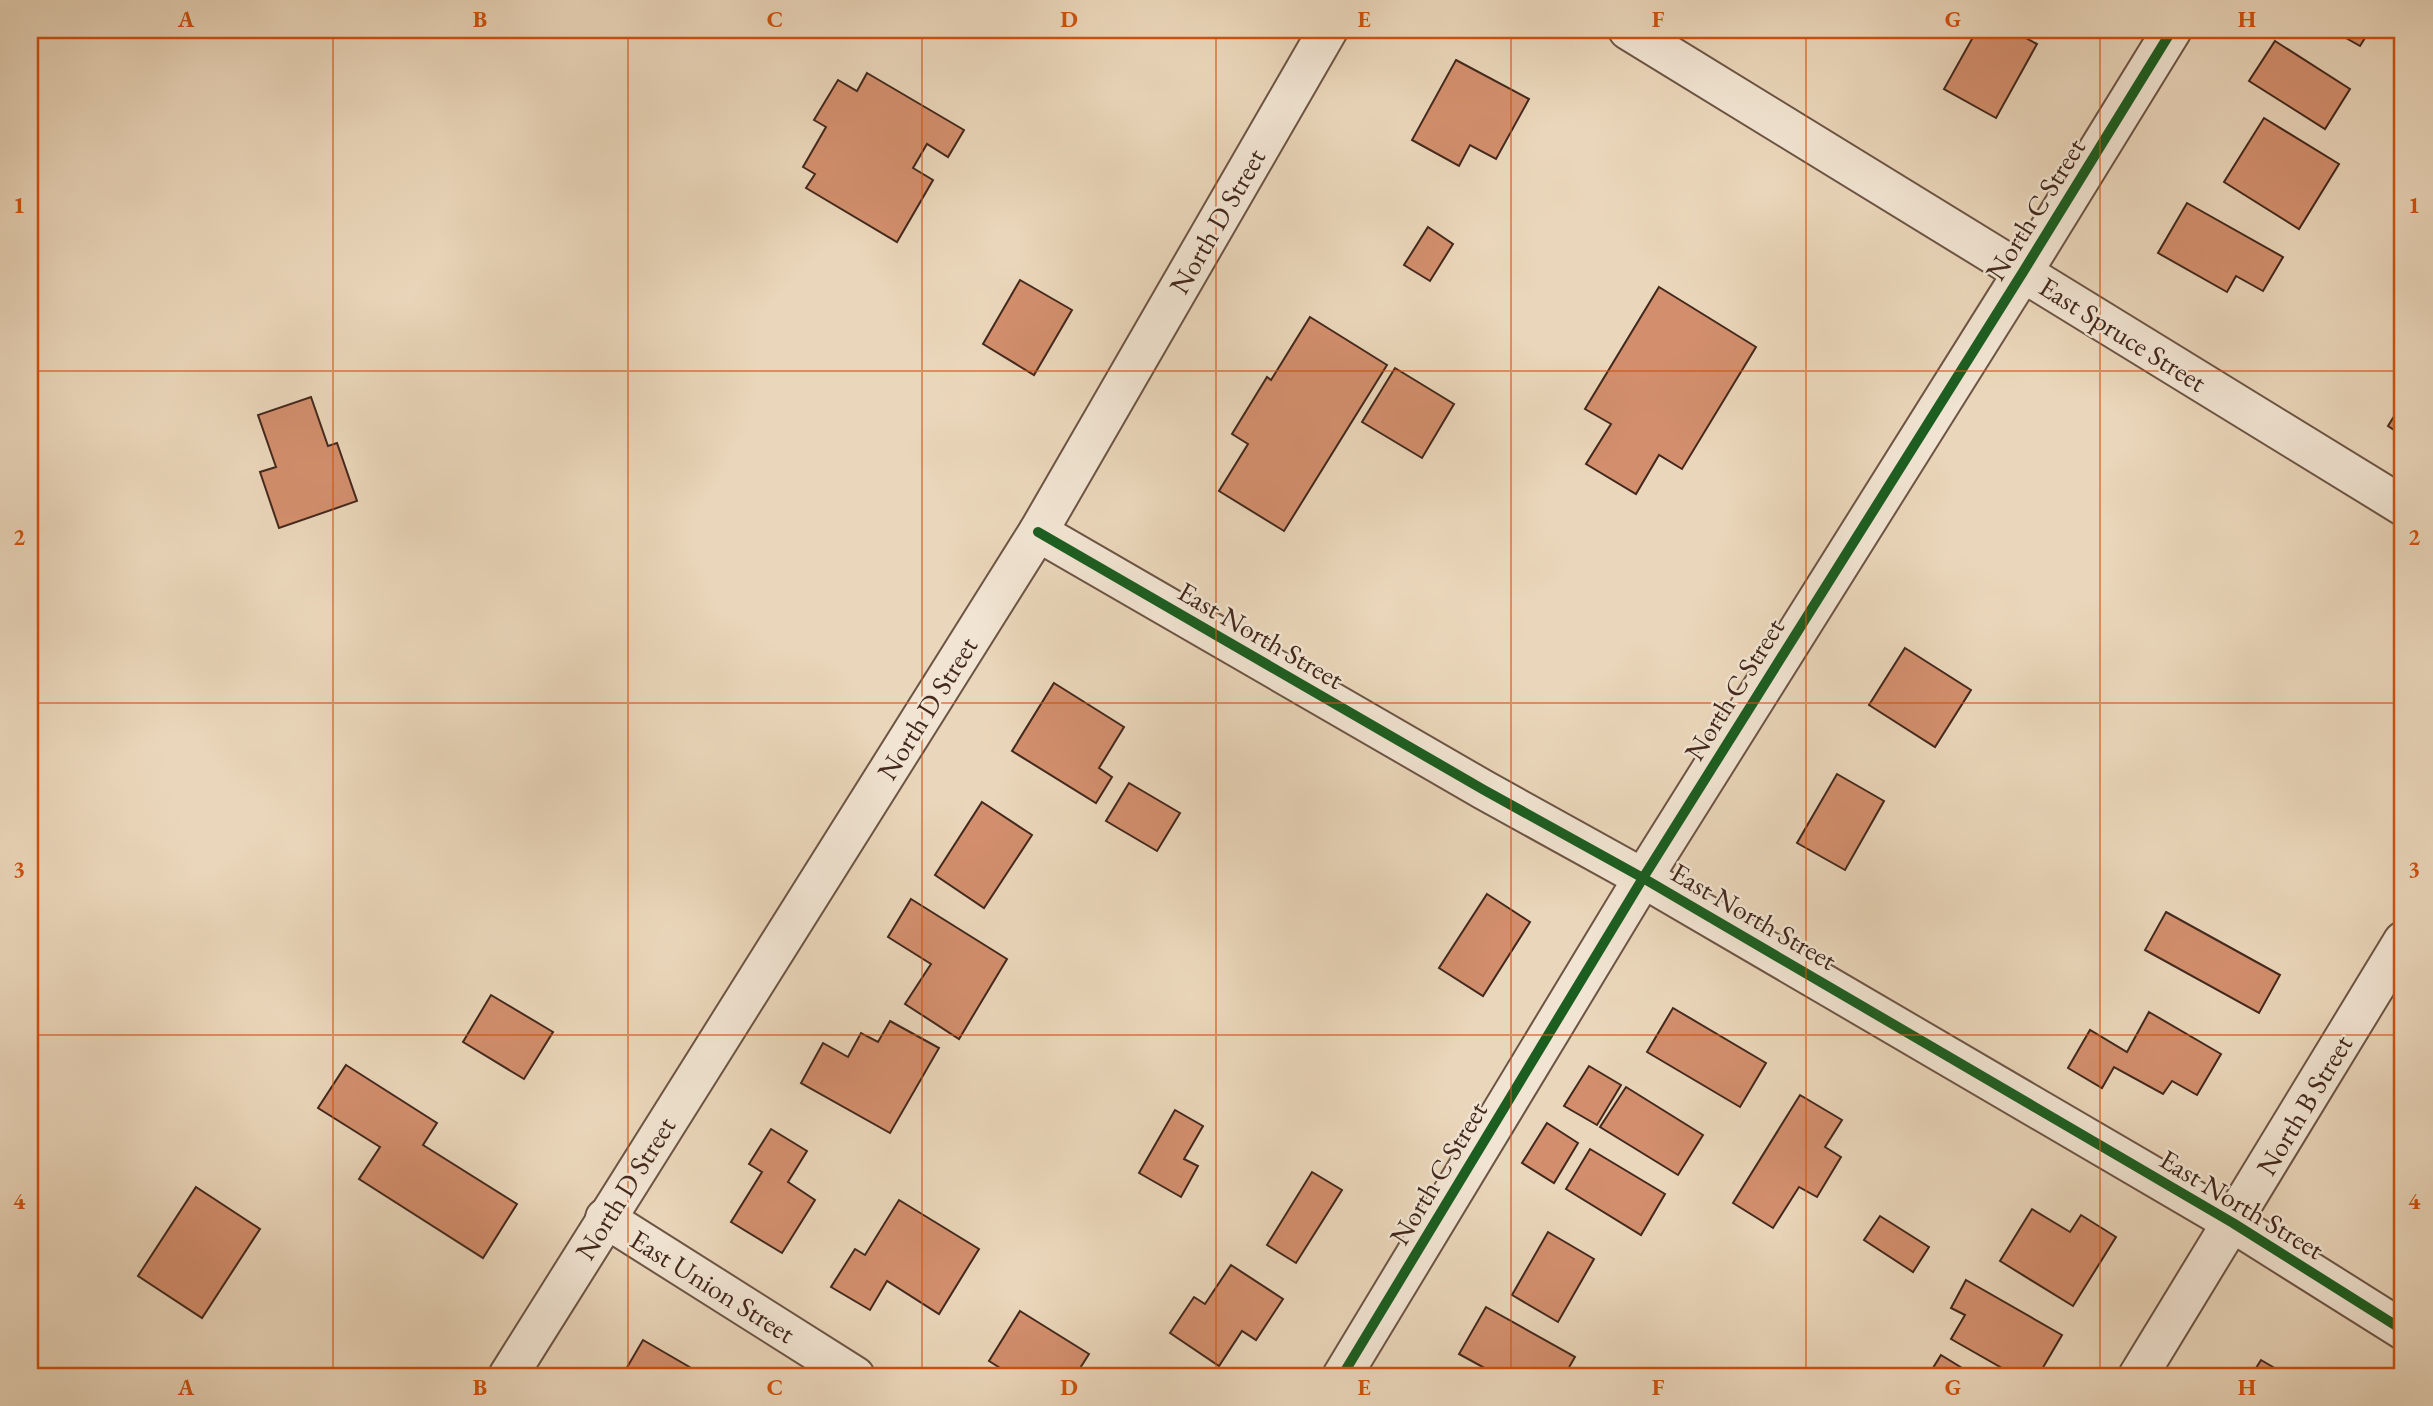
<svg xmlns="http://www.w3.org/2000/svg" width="2433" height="1406" font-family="'EB Garamond',serif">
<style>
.building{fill:#d38f6d;stroke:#43281d;stroke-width:2}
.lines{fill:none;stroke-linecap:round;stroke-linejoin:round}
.minor-casing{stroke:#6d5444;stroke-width:42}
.minor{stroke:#f1e4d2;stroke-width:38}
.cycleway-casing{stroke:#f1e4d2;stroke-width:15}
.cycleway{stroke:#1b5e20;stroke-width:10}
.grid{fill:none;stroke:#cf520f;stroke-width:2;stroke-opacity:0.55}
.labels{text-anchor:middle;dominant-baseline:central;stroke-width:5;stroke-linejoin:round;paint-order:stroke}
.street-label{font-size:28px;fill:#43281d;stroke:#f1e4d2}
.neatline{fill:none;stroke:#cf520f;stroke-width:2.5}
.grid-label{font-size:23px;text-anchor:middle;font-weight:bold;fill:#cf520f}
</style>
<rect width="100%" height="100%" fill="#ead6ba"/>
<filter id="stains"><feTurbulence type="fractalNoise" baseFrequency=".00286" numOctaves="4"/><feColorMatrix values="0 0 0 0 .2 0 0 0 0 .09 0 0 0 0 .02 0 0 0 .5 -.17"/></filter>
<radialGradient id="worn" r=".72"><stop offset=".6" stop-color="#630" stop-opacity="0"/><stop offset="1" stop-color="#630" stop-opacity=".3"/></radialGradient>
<g class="building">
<path d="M1977 30H2011L2037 44 1996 118 1944 89Z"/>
<path d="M2332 30H2370L2360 46Z"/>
<path d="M2275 41 2350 89 2325 129 2249 81Z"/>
<path d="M1456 60 1529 99 1496 159 1470 145 1459 166 1412 140Z"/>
<path d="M867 73 964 130 948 157 927 144 913 168 933 180 897 242 806 188 815 174 803 167 826 127 814 120 838 80 857 91Z"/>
<path d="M2264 118 2339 164 2299 229 2224 182Z"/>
<path d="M2187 203 2283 257 2263 291 2236 276 2227 292 2158 253Z"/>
<path d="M1428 227 1453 244 1430 281 1404 265Z"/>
<path d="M1020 280 1072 310 1034 375 983 344Z"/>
<path d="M1659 287 1756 347 1682 469 1659 455 1636 494 1586 464 1611 424 1585 409Z"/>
<path d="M1310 317 1387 365 1284 531 1219 491 1248 444 1232 434 1267 377 1271 380Z"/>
<path d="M1395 368 1454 404 1422 458 1362 422Z"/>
<path d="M311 397 328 446 337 443 357 501 279 528 260 472 276 467 258 415Z"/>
<path d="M2403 402V436L2388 426Z"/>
<path d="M1905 648 1971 690 1935 747 1869 705Z"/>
<path d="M1054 683 1124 727 1099 768 1112 777 1096 803 1012 751Z"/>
<path d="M1837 774 1884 801 1845 870 1797 843Z"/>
<path d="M1129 783 1180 813 1157 851 1106 821Z"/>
<path d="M982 802 1032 835 984 908 935 875Z"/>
<path d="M1487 894 1530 922 1483 996 1439 968Z"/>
<path d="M911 899 1007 959 959 1039 905 1004 931 964 888 937Z"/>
<path d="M2166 912 2280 975 2259 1013 2145 950Z"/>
<path d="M491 995 553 1032 524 1079 463 1042Z"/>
<path d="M1673 1008 1766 1063 1740 1107 1647 1052Z"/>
<path d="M2149 1012 2221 1054 2197 1095 2172 1081 2163 1094 2114 1067 2102 1088 2068 1068 2090 1030 2127 1052Z"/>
<path d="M890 1021 939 1048 890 1133 801 1083 823 1043 848 1057 861 1033 878 1042Z"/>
<path d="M346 1065 437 1123 423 1145 517 1204 483 1258 359 1179 380 1147 318 1108Z"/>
<path d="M1589 1066 1621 1085 1597 1125 1564 1106Z"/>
<path d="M1626 1087 1703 1135 1678 1175 1600 1127Z"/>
<path d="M1800 1095 1842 1120 1825 1147 1841 1157 1817 1197 1799 1187 1773 1228 1733 1203Z"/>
<path d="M1175 1110 1203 1126 1184 1159 1198 1166 1181 1197 1139 1173Z"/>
<path d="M1547 1123 1578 1143 1554 1183 1522 1163Z"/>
<path d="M771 1129 807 1151 788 1182 815 1200 782 1253 731 1222 762 1172 749 1164Z"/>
<path d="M1590 1149 1665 1194 1641 1235 1566 1189Z"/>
<path d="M1312 1172 1342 1190 1296 1263 1267 1245Z"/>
<path d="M196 1187 260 1229 202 1318 138 1276Z"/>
<path d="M899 1200 979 1249 939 1314 887 1281 870 1310 831 1287 855 1249 865 1255Z"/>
<path d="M2032 1209 2070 1232 2081 1215 2116 1237 2073 1306 2000 1261Z"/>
<path d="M1880 1216 1929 1247 1913 1272 1864 1240Z"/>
<path d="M1548 1232 1594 1259 1558 1322 1512 1295Z"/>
<path d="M1231 1265 1283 1299 1256 1340 1242 1331 1219 1366 1170 1333 1194 1297 1205 1304Z"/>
<path d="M1966 1280 2062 1335 2038 1376H2016L1951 1339 1965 1315 1951 1308Z"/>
<path d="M1486 1307 1575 1357 1564 1376H1499L1459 1354Z"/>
<path d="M1020 1311 1089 1354 1075 1376H1013L989 1361Z"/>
<path d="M643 1340 705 1376H622Z"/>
<path d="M1941 1355 1975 1376H1928Z"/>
<path d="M2261 1360 2288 1376H2251Z"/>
</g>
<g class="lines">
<g class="minor-casing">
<g id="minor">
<path d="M1628 30 2403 506"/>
<path d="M1038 532 1484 790 1643 878 2233 1223 2403 1330"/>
<path d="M605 1218 855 1376"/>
<path d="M508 1376 1038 532 1328 30"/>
<path d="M1342 1376 1643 878 2023 272 2172 30"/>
<path d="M2138 1376 2403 941"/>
</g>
</g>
<use href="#minor" class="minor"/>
<g class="cycleway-casing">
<g id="cycleway">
<path d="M1038 532 1484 790 1643 878 2233 1223 2403 1330"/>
<path d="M1342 1376 1643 878 2023 272 2172 30"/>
</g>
</g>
<use href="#cycleway" class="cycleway"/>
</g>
<path class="grid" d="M333 30V1376M628 30V1376M922 30V1376M1216 30V1376M1511 30V1376M1806 30V1376M2100 30V1376M30 371H2403M30 703H2403M30 1035H2403"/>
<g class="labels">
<g class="street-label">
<text transform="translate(2035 209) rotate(-58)">North C Street</text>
<text transform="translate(1217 221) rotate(-60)">North D Street</text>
<text transform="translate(2123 334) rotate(32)">East Spruce Street</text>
<text transform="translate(1261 635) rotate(30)">East North Street</text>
<text transform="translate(1734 689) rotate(-58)">North C Street</text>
<text transform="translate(927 708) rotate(-58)">North D Street</text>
<text transform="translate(1754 916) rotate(30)">East North Street</text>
<text transform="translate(2304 1105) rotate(-59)">North B Street</text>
<text transform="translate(1438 1173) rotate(-59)">North C Street</text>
<text transform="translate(625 1188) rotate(-58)">North D Street</text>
<text transform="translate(2242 1204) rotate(31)">East North Street</text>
<text transform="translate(713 1286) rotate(32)">East Union Street</text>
</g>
</g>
<rect width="2433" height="1406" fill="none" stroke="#ead6ba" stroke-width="77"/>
<rect x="38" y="38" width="2356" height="1330" class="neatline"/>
<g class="grid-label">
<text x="186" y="27">A</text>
<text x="480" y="27">B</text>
<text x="775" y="27">C</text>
<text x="1069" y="27">D</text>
<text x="1364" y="27">E</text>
<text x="1658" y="27">F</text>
<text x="1953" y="27">G</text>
<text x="2247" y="27">H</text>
<text x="19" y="213">1</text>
<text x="2414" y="213">1</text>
<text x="19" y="545">2</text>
<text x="2414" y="545">2</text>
<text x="19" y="877">3</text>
<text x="2414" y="877">3</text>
<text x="19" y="1209">4</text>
<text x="2414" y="1209">4</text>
<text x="186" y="1395">A</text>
<text x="480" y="1395">B</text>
<text x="775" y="1395">C</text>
<text x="1069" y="1395">D</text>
<text x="1364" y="1395">E</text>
<text x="1658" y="1395">F</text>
<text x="1953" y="1395">G</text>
<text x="2247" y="1395">H</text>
</g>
<rect width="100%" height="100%" filter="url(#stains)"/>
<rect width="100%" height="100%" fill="url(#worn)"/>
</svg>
